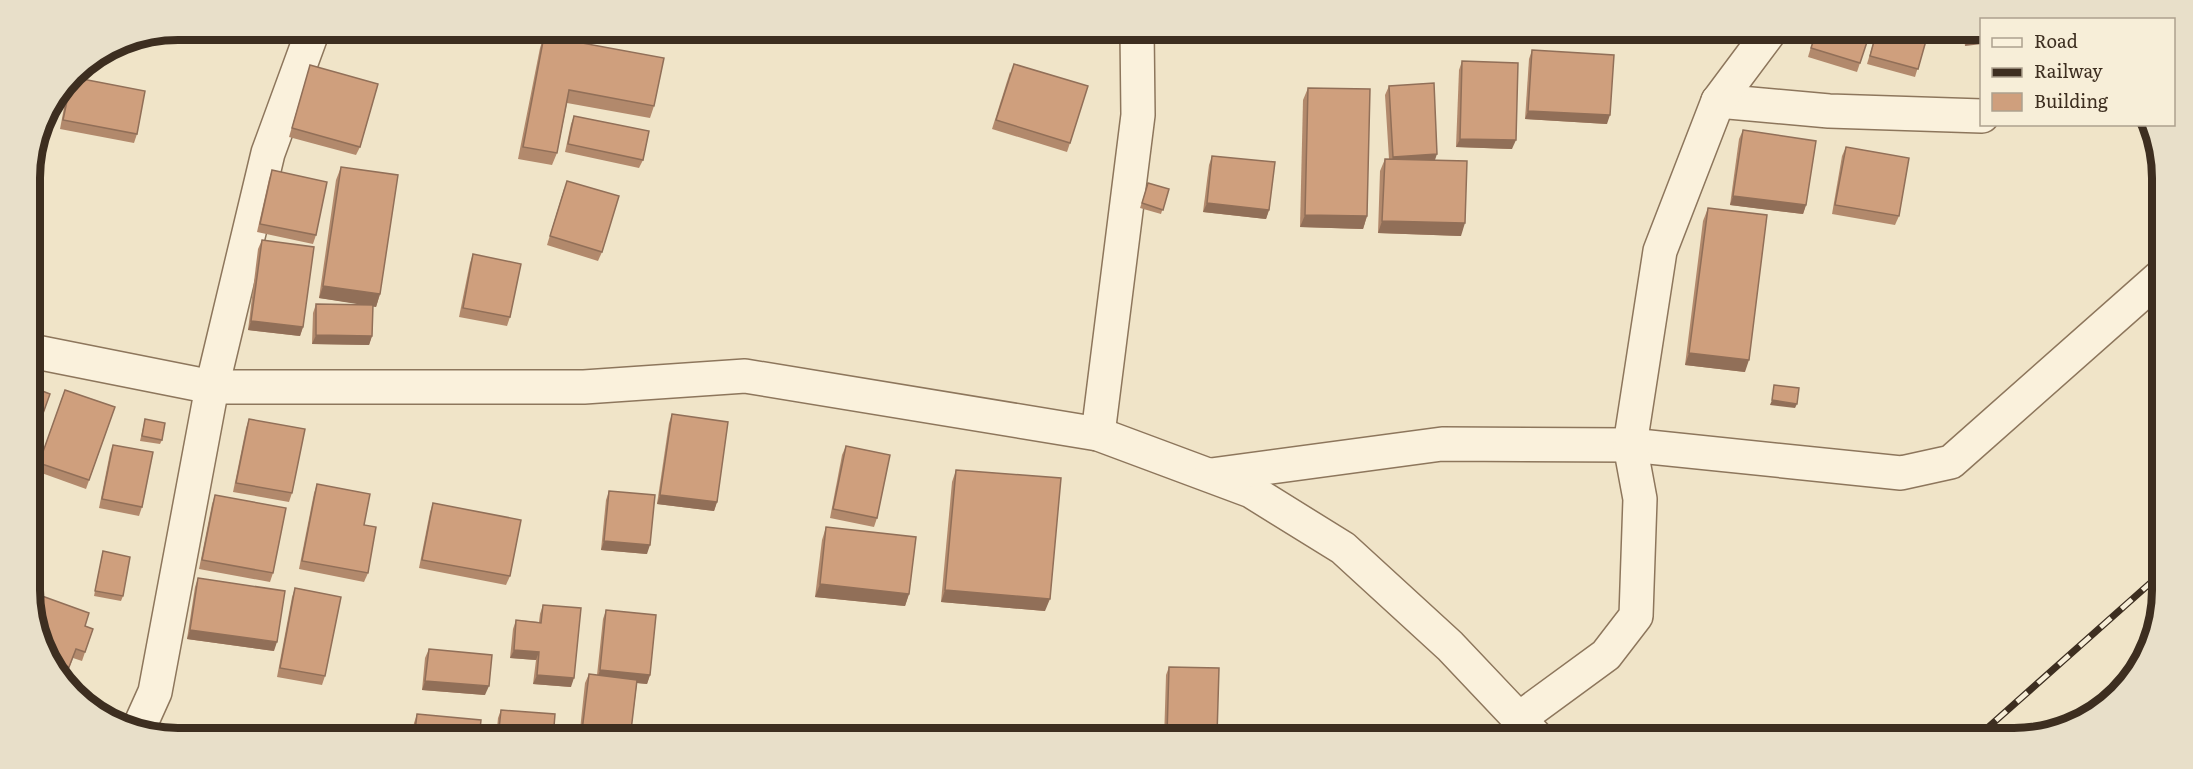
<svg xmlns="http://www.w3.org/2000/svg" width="2193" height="769" font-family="Literata,serif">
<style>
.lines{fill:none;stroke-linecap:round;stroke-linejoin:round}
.minor-casing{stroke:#8d765c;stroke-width:36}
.minor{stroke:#faf1dc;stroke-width:33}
.rail-casing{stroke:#3d2e20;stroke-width:7}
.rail{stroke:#f7eed8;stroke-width:4.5;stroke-dasharray:14;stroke-linecap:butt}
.wall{fill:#b2896c}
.shaded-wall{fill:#916f58}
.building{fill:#cf9f7d;stroke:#916f58;stroke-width:1.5}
.rim{fill:none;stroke:#3d2e20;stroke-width:8}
</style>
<rect width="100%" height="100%" fill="#f0e4c8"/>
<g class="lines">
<g class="minor-casing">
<g id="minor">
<path d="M1718 101 1829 111 1982 116"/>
<path d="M31 351 212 387H584L745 376 1098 434 1251 491 1343 548 1450 646 1538 739"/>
<path d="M1098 434 1138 115 1137 30"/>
<path d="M1211 475 1442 444 1630 445 1901 473 1951 462 2160 277"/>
<path d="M1520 718 1606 655 1636 616 1640 499 1630 445 1660 251 1718 101 1771 30"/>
<path d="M137 732 155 692 212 387 268 153 313 30"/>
</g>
</g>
<use href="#minor" class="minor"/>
<g class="rail-casing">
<path id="rail" d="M1975 739 2156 578"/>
</g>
<use href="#rail" class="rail"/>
</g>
<g class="wall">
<path d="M1816 30 1860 63 1857 72 1808 57Z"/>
<path d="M1877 30H1929L1915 77 1867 64Z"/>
<path d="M1963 30H1982L1965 46Z"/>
<path d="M544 36 654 106 650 118 567 103 557 153 552 165 518 159 540 48Z"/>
<path d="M1532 50 1607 124 1525 119 1529 59Z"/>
<path d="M1462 61 1512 149 1456 147 1459 70Z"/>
<path d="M310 65 360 147 356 155 289 137Z"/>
<path d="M1010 72 1070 143 1067 152 992 129Z"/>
<path d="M71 79 137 134 134 143 60 129 68 86Z"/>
<path d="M1389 86 1435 160 1461 236 1378 233 1380 171 1385 159H1389L1385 95Z"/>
<path d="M1308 88 1367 216 1363 229 1300 227 1303 100Z"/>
<path d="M574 116 643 160 639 168 565 152 571 124Z"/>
<path d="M1743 130 1806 205 1803 214 1730 205 1739 139Z"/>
<path d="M1846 147 1899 216 1895 225 1832 214 1842 156Z"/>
<path d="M1212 156 1269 210 1266 219 1203 212 1209 165Z"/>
<path d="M341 167 380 294 376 307 373 306 372 336 369 345 312 344 313 313 316 304H361L319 298 336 180Z"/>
<path d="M272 170 316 235 313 244 257 232 269 179Z"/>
<path d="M1148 183 1169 189 1161 214 1140 208Z"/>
<path d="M564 189 602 252 598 261 547 245Z"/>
<path d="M1708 208 1745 372 1685 365 1703 221Z"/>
<path d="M262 240 303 327 300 336 248 330 258 249Z"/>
<path d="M473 254 510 317 507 326 459 317 470 263Z"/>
<path d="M65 390 115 407 86 489 36 471Z"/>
<path d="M672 414 717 502 714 511 657 504 669 423Z"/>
<path d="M145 419 162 440 160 444 140 441Z"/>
<path d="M249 419 292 493 289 502 233 492 246 428Z"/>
<path d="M113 445 142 507 139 516 99 508 110 453Z"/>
<path d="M846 446 877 518 874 527 830 518 842 455Z"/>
<path d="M956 470 1045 611 941 602 952 482Z"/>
<path d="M317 484 364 525 368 573 364 582 299 569 314 493Z"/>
<path d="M609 491 647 554 601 550 606 500Z"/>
<path d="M215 495 273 573 270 582 199 569 212 504Z"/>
<path d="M433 503 510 576 506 585 419 568 430 512Z"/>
<path d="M826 527 909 594 905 606 815 597 822 540Z"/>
<path d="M103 551 123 596 121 601 94 596Z"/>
<path d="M198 578 274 651 187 639 195 587Z"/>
<path d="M295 588 325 676 322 685 277 677 292 597Z"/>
<path d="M543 605 571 687 533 684 536 660 510 658 513 629 516 620 539 622 540 614Z"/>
<path d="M606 610 650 675 647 684 637 683 630 739H579L585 683 589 674 597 675 603 619Z"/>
<path d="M33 620 85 626 93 629 82 661 73 658 66 676 60 674Z"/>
<path d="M429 649 485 695 422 690 425 658Z"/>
<path d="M1169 667 1215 739H1164L1166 675Z"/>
<path d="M501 710 553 739H496L498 718Z"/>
<path d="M417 714 479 739H412L414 723Z"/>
</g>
<g class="shaded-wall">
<path d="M1982 35V44L1965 46 1968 37Z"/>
<path d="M1528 111 1610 115 1607 124 1525 119Z"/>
<path d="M1460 139 1516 140 1512 149 1456 147Z"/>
<path d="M1437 154 1434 163 1389 166 1393 157Z"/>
<path d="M1733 196 1806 205 1803 214 1730 205Z"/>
<path d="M1207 203 1269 210 1266 219 1203 212Z"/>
<path d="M1305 215 1367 216 1363 229 1300 227Z"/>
<path d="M1382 221 1465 223 1461 236 1378 233Z"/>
<path d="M323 286 380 294 376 307 319 298Z"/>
<path d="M251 321 303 327 300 336 248 330Z"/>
<path d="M316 335 372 336 369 345 312 344Z"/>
<path d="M1689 353 1749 360 1745 372 1685 365Z"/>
<path d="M1772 400 1797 404 1795 408 1770 405Z"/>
<path d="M660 495 717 502 714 511 657 504Z"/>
<path d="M604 541 650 545 647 554 601 550Z"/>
<path d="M820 584 909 594 905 606 815 597Z"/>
<path d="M945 590 1050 599 1045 611 941 602Z"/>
<path d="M190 630 277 642 274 651 187 639Z"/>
<path d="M514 650 539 652 536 660 510 658Z"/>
<path d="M600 670 650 675 647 684 597 679Z"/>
<path d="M537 675 574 678 571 687 533 684Z"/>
<path d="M425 681 489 686 485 695 422 690Z"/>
<path d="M1167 734 1217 735 1215 739H1165Z"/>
</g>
<g class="building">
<path d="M1817 30H1871L1860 63 1811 48Z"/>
<path d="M1877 30H1929L1918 69 1870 56Z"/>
<path d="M1967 30H1982V35L1968 37Z"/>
<path d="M544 36 664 58 654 106 569 90 557 153 523 147Z"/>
<path d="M1532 50 1614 55 1610 115 1528 111Z"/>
<path d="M1462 61 1518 63 1516 140 1460 139Z"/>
<path d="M1014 64 1088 86 1070 143 996 120Z"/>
<path d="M310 65 378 84 360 147 292 128Z"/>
<path d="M72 77 145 91 137 134 63 120Z"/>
<path d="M1434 83 1437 154 1393 157 1389 86Z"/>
<path d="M1308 88 1370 89 1367 216 1305 215Z"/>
<path d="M574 116 649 131 643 160 568 144Z"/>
<path d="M1743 130 1816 141 1806 205 1733 196Z"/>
<path d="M1846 147 1909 158 1899 216 1835 205Z"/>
<path d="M1212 156 1275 162 1269 210 1207 203Z"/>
<path d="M1385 159 1467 161 1465 223 1382 221Z"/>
<path d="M341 167 398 175 380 294 323 286Z"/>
<path d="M272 170 327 182 316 235 260 224Z"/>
<path d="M567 181 619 196 602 252 550 236Z"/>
<path d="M1148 183 1169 189 1163 210 1142 203Z"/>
<path d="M1708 208 1767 215 1749 360 1689 353Z"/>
<path d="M262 240 314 247 303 327 251 321Z"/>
<path d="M473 254 521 264 510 317 463 308Z"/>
<path d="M316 304 373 305 372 336 316 335Z"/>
<path d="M1774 385 1799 388 1797 404 1772 400Z"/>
<path d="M32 387 50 394 32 444Z"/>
<path d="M65 390 115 407 89 480 39 463Z"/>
<path d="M672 414 728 422 717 502 660 495Z"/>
<path d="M145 419 165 423 162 440 142 436Z"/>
<path d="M249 419 305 429 292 493 236 483Z"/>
<path d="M113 445 153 452 142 507 102 499Z"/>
<path d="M846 446 890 455 877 518 833 509Z"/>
<path d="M956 470 1061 478 1050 599 945 590Z"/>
<path d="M317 484 370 494 364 525 376 527 368 573 302 561Z"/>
<path d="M609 491 655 495 650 545 604 541Z"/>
<path d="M215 495 286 508 273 573 202 560Z"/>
<path d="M433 503 521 520 510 576 422 560Z"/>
<path d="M826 527 916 537 909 594 820 584Z"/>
<path d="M103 551 130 557 123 596 95 591Z"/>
<path d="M198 578 285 591 277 642 190 630Z"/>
<path d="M295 588 341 597 325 676 280 668Z"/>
<path d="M42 596 89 613 85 626 93 629 85 652 76 649 69 667 54 662 33 620Z"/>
<path d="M543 605 581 608 574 678 537 675 539 652 514 650 516 620 541 623Z"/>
<path d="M606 610 656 615 650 675 600 670Z"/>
<path d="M429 649 492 655 489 686 425 681Z"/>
<path d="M1169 667 1219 668 1217 735 1167 734Z"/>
<path d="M589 674 637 680 630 739H581Z"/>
<path d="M63 681 72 685 69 690 67 689Z"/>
<path d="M501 710 555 714 553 739H498Z"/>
<path d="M417 714 481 720 479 739H414Z"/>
</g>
<path d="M0 0H2193V769H0ZM178 40H2014A138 138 0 0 1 2152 178V590A138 138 0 0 1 2014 728H178A138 138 0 0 1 40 590V178A138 138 0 0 1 178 40Z" fill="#e8dfc9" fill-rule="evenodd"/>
<path class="rim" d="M178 40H2014A138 138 0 0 1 2152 178V590A138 138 0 0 1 2014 728H178A138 138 0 0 1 40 590V178A138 138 0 0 1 178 40Z"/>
<rect x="1980" y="18" width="195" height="108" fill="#f7eed8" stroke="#ada18e" stroke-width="1.5"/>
<rect x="1992" y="38" width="30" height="9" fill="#faf1dc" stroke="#ada18e" stroke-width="1.5"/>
<text x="2034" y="48" font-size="18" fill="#3d2e20">Road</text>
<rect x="1992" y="68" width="30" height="9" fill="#3d2e20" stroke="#ada18e" stroke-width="1.5"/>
<text x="2034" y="78" font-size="18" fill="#3d2e20">Railway</text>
<rect x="1992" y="93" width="30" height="18" fill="#cf9f7d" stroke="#ada18e" stroke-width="1.5"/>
<text x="2034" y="108" font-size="18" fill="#3d2e20">Building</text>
</svg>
